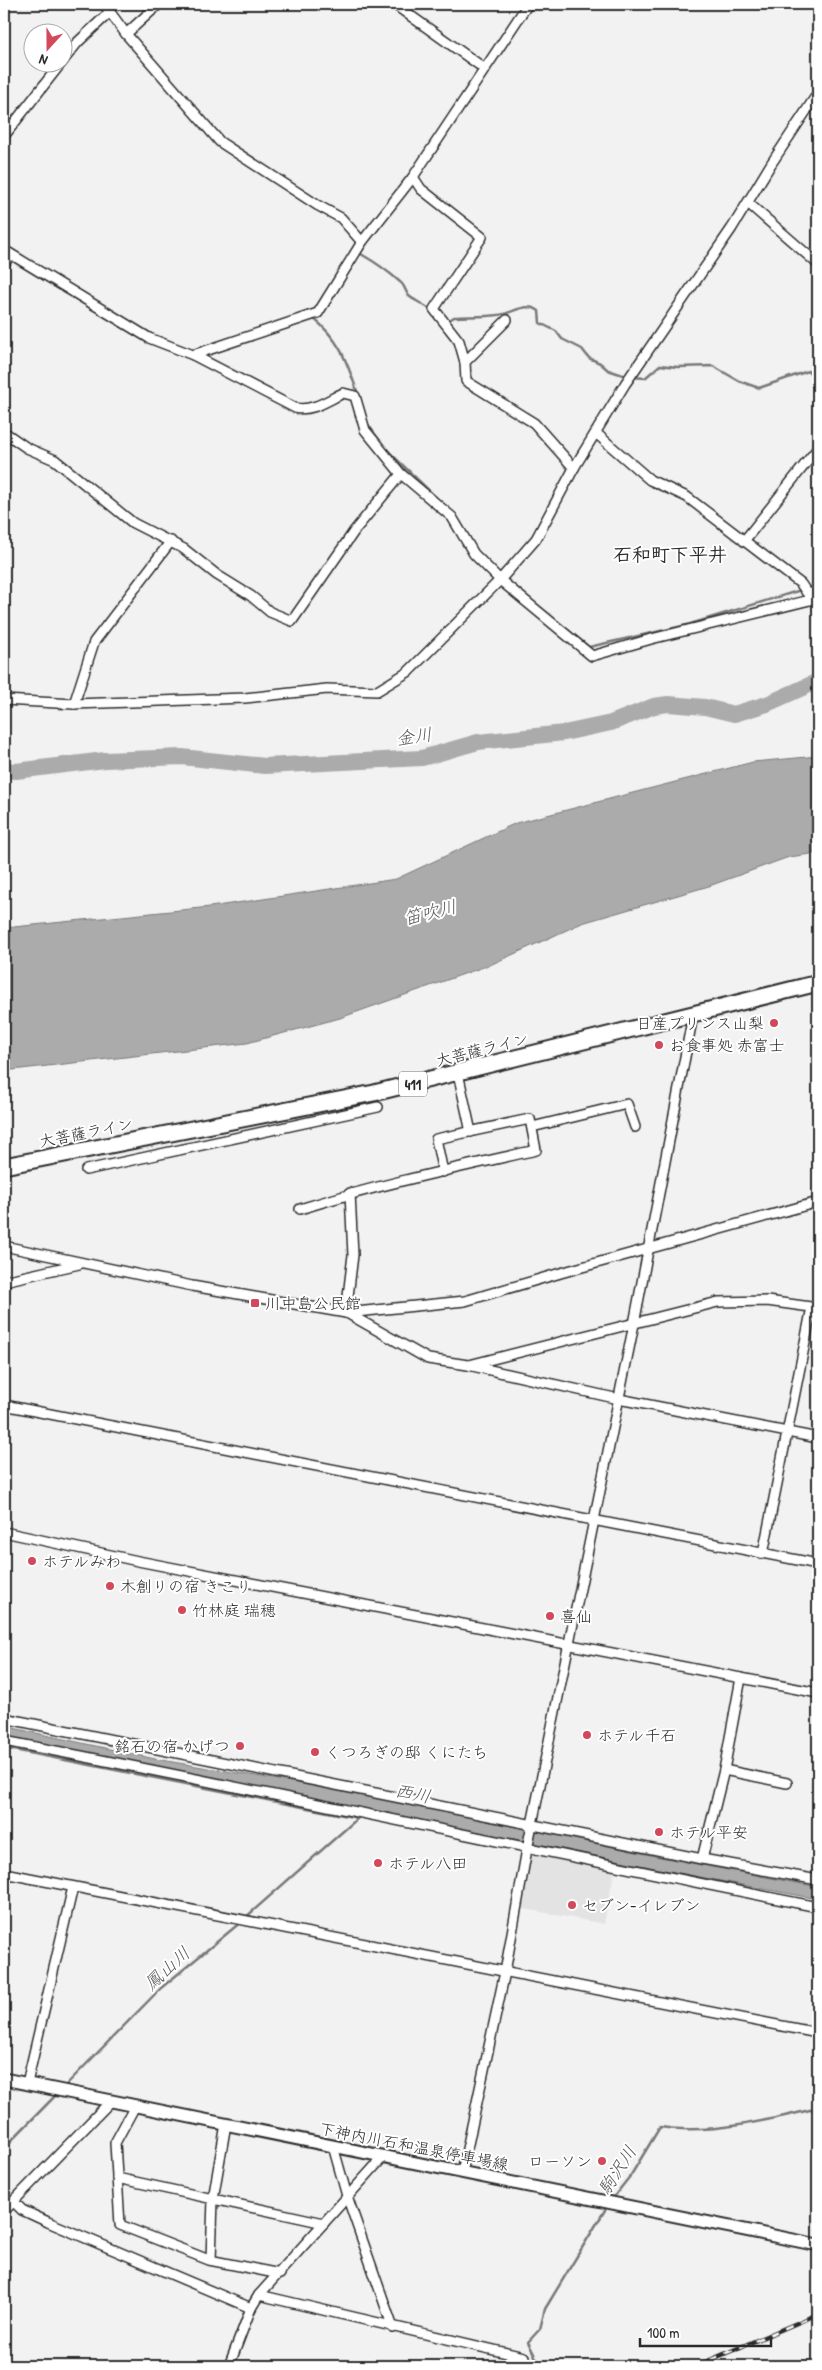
<svg xmlns="http://www.w3.org/2000/svg" width="822" height="2370" font-family="'Patrick Hand','Klee One',sans-serif">
<style>
.built{fill:#e3e3e3}
.water{fill:#ababab;stroke:#787878}
.lines{fill:none;stroke-linecap:round;stroke-linejoin:round}
.stream{stroke:#787878;stroke-width:2.5}
.river{stroke:#ababab;stroke-width:16}
.street-casing{stroke:#2b2b2b;stroke-width:12}
.secondary-casing{stroke:#2b2b2b;stroke-width:15}
.highway-casing{stroke:#2b2b2b;stroke-width:19}
.street{stroke:#fff;stroke-width:9}
.secondary{stroke:#fff;stroke-width:11}
.highway{stroke:#fff;stroke-width:15}
.rail-casing{stroke:#2b2b2b;stroke-width:4.5}
.rail{stroke:#fff;stroke-width:2.5;stroke-dasharray:8;stroke-linecap:butt}
.poi-dot{fill:#d1495b;stroke:#fff;stroke-width:2}
.labels{text-anchor:middle;dominant-baseline:central;stroke-width:4;stroke-linejoin:round;paint-order:stroke}
.shield{fill:#fff;stroke:#6b6b6b;stroke-width:1}
.shield-label{font-size:15px;font-weight:bold;fill:#2b2b2b}
.poi-label{font-size:16px;fill:#2b2b2b;stroke:#fff;text-anchor:start}
.street-label{font-size:16px;fill:#2b2b2b;stroke:#fff}
.water-label{font-size:18px;font-style:italic;fill:#585858;stroke:#fff}
.quarter-label{font-size:19px;font-weight:bold;fill:#2b2b2b;stroke:#fff}
</style>
<rect width="100%" height="100%" fill="#f2f2f2"/>
<filter id="ink" filterUnits="userSpaceOnUse"><feTurbulence type="fractalNoise" baseFrequency=".02" numOctaves="2"/><feDisplacementMap in="SourceGraphic" scale="10" xChannelSelector="R" yChannelSelector="G"/><feConvolveMatrix kernelMatrix="1 2 1 2 8 2 1 2 1" color-interpolation-filters="sRGB"/></filter>
<g filter="url(#ink)">
<path class="built" d="M535 1852 615 1868 604 1924 520 1908 531 1854Z"/>
<g class="water">
<path d="M818 756V853L789 857 709 886 582 923 492 964 340 1018 247 1043 4 1071V928L210 907 396 879 516 823 753 762Z"/>
<path d="M4 1726 155 1759 338 1790 665 1858 818 1887V1899L662 1870 334 1802 4 1738Z"/>
</g>
<g class="lines">
<g class="stream">
<path d="M361 254C375 262 388 271 400 282 405 285 405 292 409 296 413 300 424 304 432 311"/>
<path d="M312 317C341 341 346 360 358 394"/>
<path d="M448 321 454 317C468 316 483 317 498 315 512 314 526 301 539 311L540 323 556 331 562 339 582 349 589 358 600 363 608 370 626 376"/>
<path d="M632 377 645 378 660 365 677 367 713 366 739 381 759 388 808 371 818 381"/>
<path d="M367 423 380 441"/>
<path d="M386 449 445 506"/>
<path d="M806 588 818 585"/>
<path d="M537 605 589 647 687 625 801 590"/>
<path d="M4 1748 358 1818"/>
<path d="M245 1918 358 1818"/>
<path d="M64 2087 161 1988 241 1922"/>
<path d="M4 2148 57 2094"/>
<path d="M612 2199 631 2175 660 2127C709 2135 770 2120 818 2108"/>
<path d="M540 2366 528 2342 540 2329 545 2309 608 2205"/>
</g>
<path class="river" d="M4 770 16 771 105 760 182 757 265 766 422 758 478 742 564 733 611 723 654 706 668 704 705 707 734 714 767 704 818 681"/>
<g class="street-casing">
<g id="street">
<path d="M104 4 126 34 220 142 317 205 341 218 362 242"/>
<path d="M394 4 485 69"/>
<path d="M126 34 159 4"/>
<path d="M62 62 78 42 110 12"/>
<path d="M4 136 62 62"/>
<path d="M413 177 421 189 482 237 434 309 459 341 465 362"/>
<path d="M748 203 818 264"/>
<path d="M4 250 149 338 193 355 295 408C312 412 328 400 343 393L355 396 365 430 401 474 452 517 474 554 500 580 592 656 651 639 818 598"/>
<path d="M4 265 10 254"/>
<path d="M507 320 465 362 466 381 534 423 574 468"/>
<path d="M193 355 318 313 362 242 413 177 528 4"/>
<path d="M4 432 27 448 55 460 133 523 184 549 217 575 251 596 270 612 292 621 355 530 401 474"/>
<path d="M597 434 650 480 687 497 801 584 807 593H818"/>
<path d="M744 541 818 448"/>
<path d="M4 700 74 704 245 698 327 689 377 691 408 672 500 580 536 539 574 468 625 384 732 228 771 164 818 93"/>
<path d="M74 704 94 642 171 541"/>
<path d="M458 1073 471 1132"/>
<path d="M532 1127 627 1104 635 1127"/>
<path d="M86 1170 378 1107"/>
<path d="M300 1209C377 1185 457 1168 536 1150L530 1119 436 1139 443 1172"/>
<path d="M4 1246 192 1286 346 1313 465 1301 564 1272 818 1202"/>
<path d="M4 1281 79 1264"/>
<path d="M346 1313 353 1255 350 1193"/>
<path d="M347 1313 428 1359 468 1365 619 1399 818 1438"/>
<path d="M469 1365 718 1302 767 1301 818 1308"/>
<path d="M4 1405 818 1564"/>
<path d="M4 1532 138 1561 818 1693"/>
<path d="M763 1554 812 1307"/>
<path d="M4 1718 702 1859 818 1880"/>
<path d="M4 1741C276 1793 546 1853 818 1907"/>
<path d="M724 1770 787 1783"/>
<path d="M818 1792V1799"/>
<path d="M702 1859 724 1770 741 1678"/>
<path d="M4 1873 818 2033"/>
<path d="M27 2083 73 1887"/>
<path d="M135 2106 115 2143 120 2225 209 2260 280 2274"/>
<path d="M333 2146 347 2196 393 2328"/>
<path d="M462 2172 505 1972 527 1849 634 1324 693 1015"/>
<path d="M117 2178 324 2223"/>
<path d="M14 2202 22 2210 48 2222 251 2308"/>
<path d="M4 2211 111 2101"/>
<path d="M211 2260 213 2199 226 2124"/>
<path d="M259 2295 524 2357"/>
<path d="M229 2366 251 2308 259 2295 384 2156"/>
</g>
</g>
<g class="secondary-casing">
<path id="secondary" d="M4 2079 818 2245"/>
</g>
<g class="highway-casing">
<path id="highway" d="M4 1166 374 1093 818 983"/>
</g>
<use href="#street" class="street"/>
<use href="#secondary" class="secondary"/>
<use href="#highway" class="highway"/>
<g class="rail-casing">
<path id="rail" d="M696 2366 818 2314"/>
</g>
<use href="#rail" class="rail"/>
</g>
</g>
<g class="poi-dot">
<circle cx="774" cy="1023" r="5"/>
<circle cx="659" cy="1045" r="5"/>
<rect x="250" y="1298" width="10" height="10" rx="2.5"/>
<circle cx="32" cy="1561" r="5"/>
<circle cx="110" cy="1586" r="5"/>
<circle cx="182" cy="1610" r="5"/>
<circle cx="550" cy="1616" r="5"/>
<circle cx="587" cy="1735" r="5"/>
<circle cx="240" cy="1746" r="5"/>
<circle cx="315" cy="1752" r="5"/>
<circle cx="659" cy="1832" r="5"/>
<circle cx="378" cy="1863" r="5"/>
<circle cx="572" cy="1905" r="5"/>
<circle cx="602" cy="2161" r="5"/>
</g>
<g class="labels">
<rect class="shield" x="399" y="1071.5" width="28" height="25" rx="4"/>
<g class="shield-label">
<text x="413" y="1084">411</text>
</g>
<g class="poi-label">
<text x="764" y="1023" text-anchor="end">日産プリンス山梨</text>
<text x="669" y="1045">お食事処 赤富士</text>
<text x="265" y="1303">川中島公民館</text>
<text x="42" y="1561">ホテルみわ</text>
<text x="120" y="1586">木創りの宿 きこり</text>
<text x="192" y="1610">竹林庭 瑞穂</text>
<text x="560" y="1616">喜仙</text>
<text x="597" y="1735">ホテル千石</text>
<text x="230" y="1746" text-anchor="end">銘石の宿 かげつ</text>
<text x="325" y="1752">くつろぎの邸 くにたち</text>
<text x="669" y="1832">ホテル平安</text>
<text x="388" y="1863">ホテル八田</text>
<text x="582" y="1905">セブン-イレブン</text>
<text x="592" y="2161" text-anchor="end">ローソン</text>
</g>
<g class="street-label">
<text transform="translate(482 1049) rotate(-14)">大菩薩ライン</text>
<text transform="translate(86 1132) rotate(-11)">大菩薩ライン</text>
<text transform="translate(414 2146) rotate(11)">下神内川石和温泉停車場線</text>
</g>
<g class="water-label">
<text transform="translate(414 736) rotate(-8)">金川</text>
<text transform="translate(430 912) rotate(-14)">笛吹川</text>
<text transform="translate(413 1793) rotate(11)">西川</text>
<text transform="translate(167 1968) rotate(-42)">鳳山川</text>
<text transform="translate(617 2170) rotate(-57)">駒沢川</text>
</g>
<g class="quarter-label">
<text x="670" y="554">石和町下平井</text>
</g>
</g>
<rect width="822" height="2370" fill="none" stroke="#fff" stroke-width="20"/>
<rect x="10" y="10" width="802" height="2350" fill="none" stroke="#2b2b2b" stroke-width="2" filter="url(#ink)"/>
<g transform="translate(48 48) rotate(201)"><circle r="24" fill="#ffffff" stroke="#aaaaaa"/>
<path d="M0-4L9 19L0 12L-9 19Z" fill="#d1495b"/>
<text y="-8" font-size="14" font-weight="bold" text-anchor="middle" fill="#2b2b2b">N</text>
</g>
<path d="M640 2338v8h131v-8" fill="none" stroke="#2b2b2b" stroke-width="2.5"/>
<text x="647" y="2338" font-size="15" fill="#2b2b2b" stroke="#ffffff" stroke-width="4" paint-order="stroke">100 m</text>
</svg>
